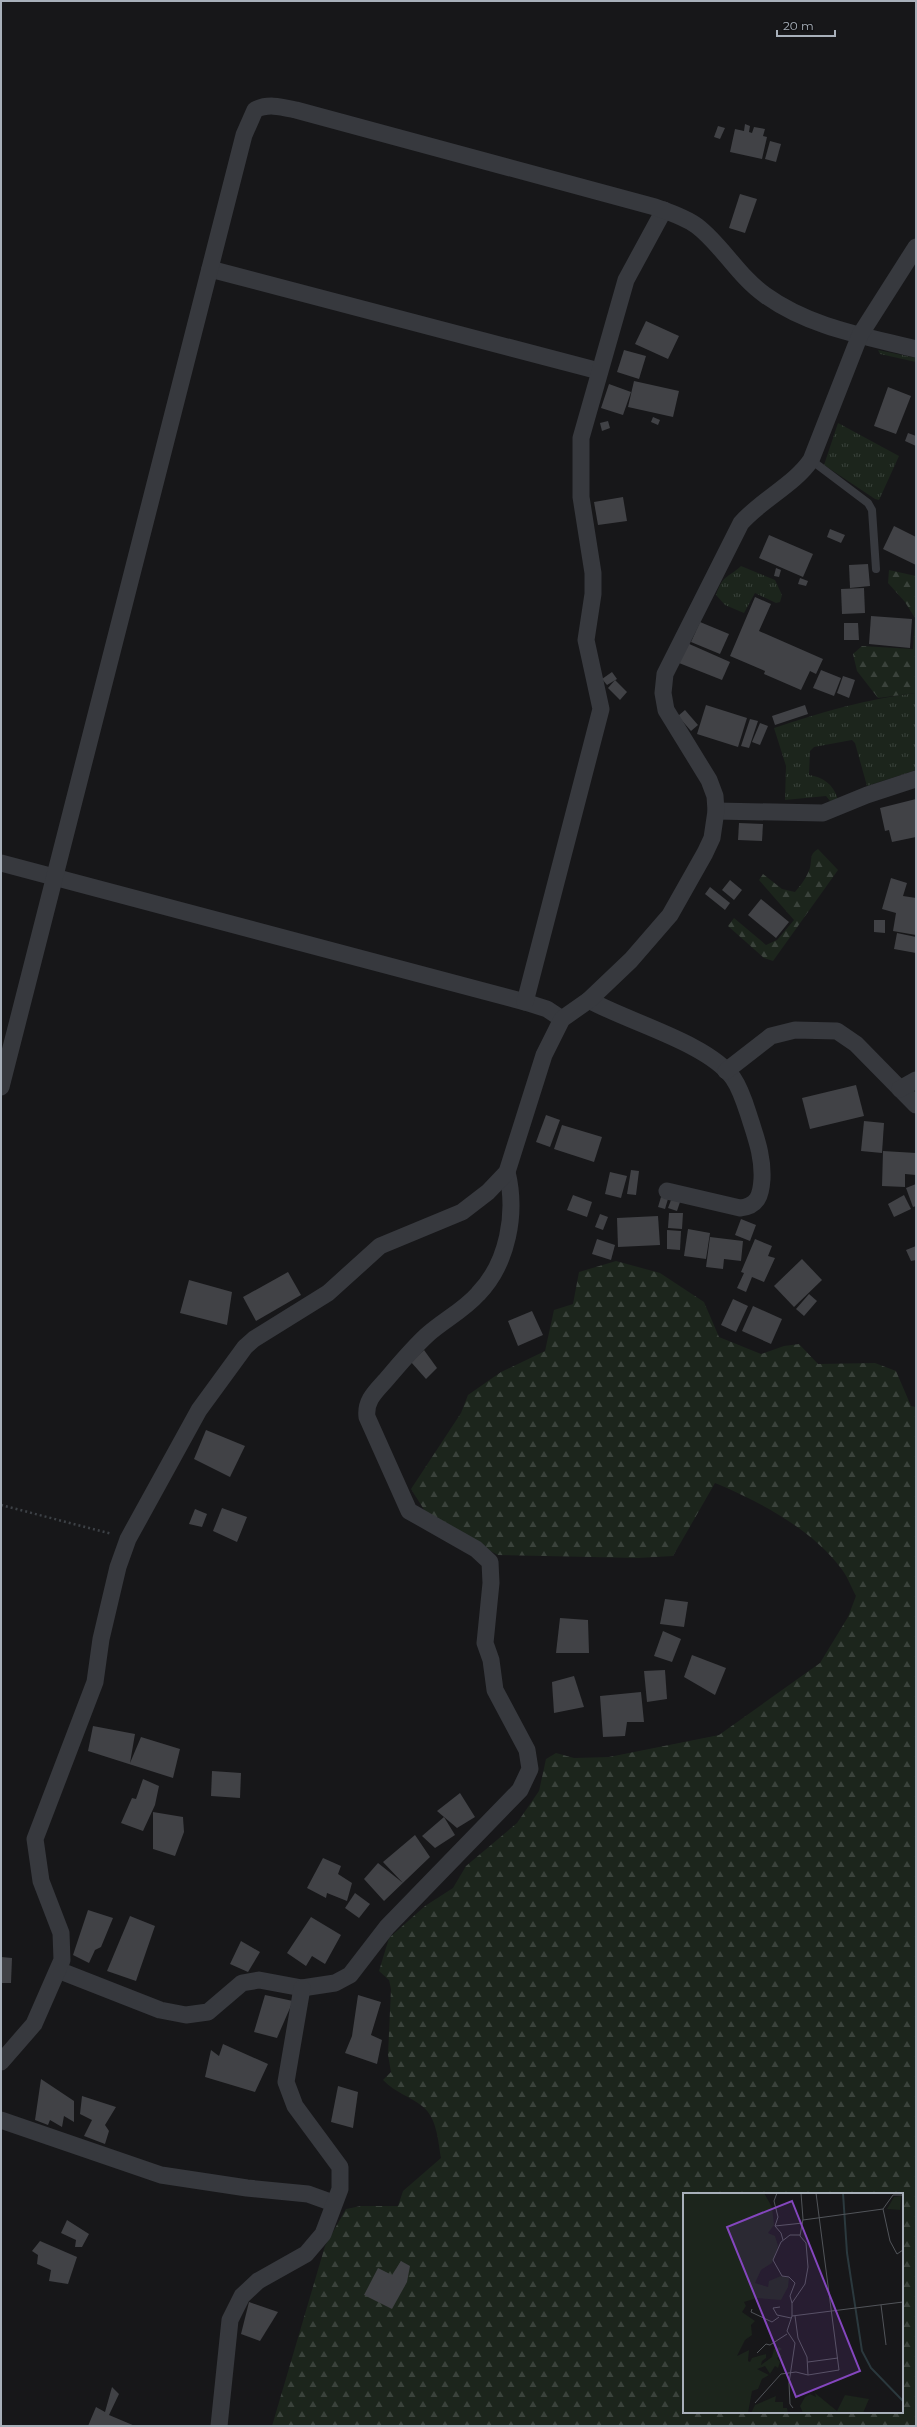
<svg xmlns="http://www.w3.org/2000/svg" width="917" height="2427" font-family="Montserrat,sans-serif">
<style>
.grass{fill:url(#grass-tufts)}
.forest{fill:url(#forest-firs);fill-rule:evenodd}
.building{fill:#414246}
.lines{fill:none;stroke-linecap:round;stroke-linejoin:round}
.path{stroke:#3d4146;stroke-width:2.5;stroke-dasharray:2 3;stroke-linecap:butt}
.service{stroke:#37393e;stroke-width:8}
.minor{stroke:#37393e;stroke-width:17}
.inset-river{fill:none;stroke:#2b393e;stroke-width:2}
.inset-road{fill:none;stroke:#515459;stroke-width:1}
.view{fill:#8446be;fill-opacity:0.15;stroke:#8446be;stroke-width:2}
.inset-edge{fill:none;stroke:#a8b0ba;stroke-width:2}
</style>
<defs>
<pattern id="grass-tufts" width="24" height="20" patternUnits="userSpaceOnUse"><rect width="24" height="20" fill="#1c251c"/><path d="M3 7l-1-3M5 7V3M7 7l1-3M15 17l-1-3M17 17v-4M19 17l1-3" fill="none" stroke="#3a423b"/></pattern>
<pattern id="forest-firs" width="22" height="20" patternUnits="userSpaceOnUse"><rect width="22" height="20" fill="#1c251c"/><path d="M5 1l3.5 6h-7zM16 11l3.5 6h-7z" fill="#3a423b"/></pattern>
</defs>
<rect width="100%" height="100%" fill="#171719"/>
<g class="grass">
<path d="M878 350 916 358V362L880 354Z"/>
<path d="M838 423 899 456 879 500 875 499 824 465Z"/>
<path d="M741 566 775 580 782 595 780 602 776 603 755 593 744 613 725 605 716 595C723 574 727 579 741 566Z"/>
<path d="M916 693V770L867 786 855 743 852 740 814 747 810 751 809 775C823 777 833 784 838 799L830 801 826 796 785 800 786 766 774 728C821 712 867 699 916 693Z"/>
</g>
<g class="forest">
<path d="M889 570 916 576V693L878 698 857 671 853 654 862 646 913 649 915 618 905 602 888 583Z"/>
<path d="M818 849 838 870 773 961 764 958 728 926 734 918 766 945 777 940 794 920 759 880 763 874 782 889 795 892C801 885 807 877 810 868 812 860 809 854 818 849Z"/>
<path d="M616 1261 660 1273 704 1302 719 1337 761 1354 784 1346 799 1344 818 1364 875 1363 896 1371 911 1406 916 1407V2426H272L325 2246 346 2209 361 2206H398L403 2191 441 2158C438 2141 437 2117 422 2106 409 2096 396 2093 383 2080L391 2072 388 2055 391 1989 389 1980 379 1971 389 1938 425 1906 453 1888 466 1866 517 1823 539 1791 546 1759 556 1753 574 1758 609 1757 719 1735 820 1663 848 1617 856 1596C851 1587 847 1575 840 1567 811 1529 759 1501 715 1483L673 1556 638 1558 498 1555 430 1519 411 1489 461 1413 468 1395 501 1372 545 1351 554 1310 573 1304 579 1272ZM684 2194H902V2412H684Z"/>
</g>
<g class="building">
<path d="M745 124 750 126 749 132 752 133 754 127 765 129 763 136 767 137 762 159 730 152 735 129 744 131Z"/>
<path d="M718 126 725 128 720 139 714 137Z"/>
<path d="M770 141 781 144 776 162 765 159Z"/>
<path d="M740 194 757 199 745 233 729 228Z"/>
<path d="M646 321 679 336 668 359 635 344Z"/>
<path d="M624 350 646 356 639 379 617 372Z"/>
<path d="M634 381 679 391 673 417 628 407Z"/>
<path d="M609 384 631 392 623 415 601 408Z"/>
<path d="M888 387 911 396 896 434 874 426Z"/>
<path d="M653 417 660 420 658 425 651 422Z"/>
<path d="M608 421 610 428 602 431 600 423Z"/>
<path d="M908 433 916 436V446L905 441Z"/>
<path d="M623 497 627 521 598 525 594 502Z"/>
<path d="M894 526 916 537V565L883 549Z"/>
<path d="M830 529 845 535 841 543 827 537Z"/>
<path d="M769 535 813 554 803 577 759 558Z"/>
<path d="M868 564 870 586 850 588 849 565Z"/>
<path d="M776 568 781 570 779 577 774 576Z"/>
<path d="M800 578 808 581 806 586 798 584Z"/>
<path d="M864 588 865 613 842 614 841 589Z"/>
<path d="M755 597 771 604 759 631 823 659 816 674 810 671 801 690 764 674 765 671 730 656Z"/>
<path d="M871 616 912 619 910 648 869 644Z"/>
<path d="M700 622 729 634 720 654 691 642Z"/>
<path d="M844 623H858L859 640H844Z"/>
<path d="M687 643 730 662 722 680 679 663Z"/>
<path d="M821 670 841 678 834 696 813 688Z"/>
<path d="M612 672 617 679 607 685 602 679Z"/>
<path d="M843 676 855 680 849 698 837 693Z"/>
<path d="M615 680 627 692 620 700 608 688Z"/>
<path d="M706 705 747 718 738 747 697 734Z"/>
<path d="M805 705 808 714 775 725 772 716Z"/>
<path d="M685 710 698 725 691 731 678 716Z"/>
<path d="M750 719 758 721 749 748 741 746Z"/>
<path d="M760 723 768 726 760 745 752 742Z"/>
<path d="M916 799V837L892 842 889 830 885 831 880 808Z"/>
<path d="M739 823 763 824 762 841 738 840Z"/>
<path d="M891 878 907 883 903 896 916 898V935L893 931 896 913 882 909Z"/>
<path d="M730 880 742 890 734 900 722 890Z"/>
<path d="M710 887 730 903 725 910 705 894Z"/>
<path d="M761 899 789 922 776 938 748 915Z"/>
<path d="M874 920H885V933L874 932Z"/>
<path d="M897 933 916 937V953L894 949Z"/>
<path d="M856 1085 864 1116 810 1129 802 1098Z"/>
<path d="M546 1115 560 1120 550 1147 536 1142Z"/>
<path d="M864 1121 884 1123 882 1153 861 1151Z"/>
<path d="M562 1125 602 1137 594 1162 554 1149Z"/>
<path d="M883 1151 916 1153V1175L905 1174V1187L882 1186Z"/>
<path d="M631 1170 639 1171 636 1195 627 1194Z"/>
<path d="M610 1172 627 1176 621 1198 605 1194Z"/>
<path d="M916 1184V1206L913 1207 906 1188Z"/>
<path d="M573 1195 592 1202 587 1217 567 1210Z"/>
<path d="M904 1195 911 1209 894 1217 888 1204Z"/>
<path d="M661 1197 668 1199 665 1209 658 1207Z"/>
<path d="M671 1200 680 1202 677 1211 668 1208Z"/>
<path d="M669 1213H683L682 1229 668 1228Z"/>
<path d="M600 1214 608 1217 603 1230 595 1227Z"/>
<path d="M658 1216 660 1245 618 1247 617 1218Z"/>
<path d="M741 1219 756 1225 750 1241 735 1235Z"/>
<path d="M688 1229 710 1233 706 1259 684 1256Z"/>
<path d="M667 1230 681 1231 680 1250 667 1249Z"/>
<path d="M710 1237 743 1241 741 1261 724 1259 723 1269 706 1267Z"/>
<path d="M597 1239 615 1245 611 1260 592 1254Z"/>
<path d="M755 1239 772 1246 768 1256 775 1258 764 1282 752 1277 746 1292 737 1288 744 1273 741 1272Z"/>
<path d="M916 1246V1260L911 1261 906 1250Z"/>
<path d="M802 1259 822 1280 794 1307 774 1286Z"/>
<path d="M288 1272 301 1295 256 1321 243 1297Z"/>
<path d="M189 1280 232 1292 227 1325 180 1313Z"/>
<path d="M809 1294 817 1301 804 1316 796 1309Z"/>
<path d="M733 1299 748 1306 736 1332 721 1325Z"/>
<path d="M753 1306 782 1319 771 1344 742 1331Z"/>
<path d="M532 1311 543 1335 518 1346 508 1321Z"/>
<path d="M424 1350 437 1368 426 1379 411 1362Z"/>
<path d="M206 1430 245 1446 230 1477 194 1459Z"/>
<path d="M222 1508 247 1517 237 1542 213 1531Z"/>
<path d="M195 1509 207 1514 202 1527 189 1524Z"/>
<path d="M665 1599 688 1602 684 1627 660 1624Z"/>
<path d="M560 1618 588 1620 589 1653H556Z"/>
<path d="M663 1631 681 1639 672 1662 654 1656Z"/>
<path d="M692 1655 726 1668 715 1695 684 1677Z"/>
<path d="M665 1670 667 1699 647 1702 644 1671Z"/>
<path d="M574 1676 584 1707 554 1713 552 1682Z"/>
<path d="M641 1692 644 1722H627L625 1736 603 1737 600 1696Z"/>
<path d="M93 1726 135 1734 130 1763 141 1737 180 1749 173 1778 88 1751Z"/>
<path d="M212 1771 241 1773 240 1798 211 1796Z"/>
<path d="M143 1779 159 1786 155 1805 143 1831 121 1823 132 1798 136 1799Z"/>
<path d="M460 1793 475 1817 457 1828 437 1811Z"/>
<path d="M153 1812 183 1817 184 1832 175 1856 153 1849Z"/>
<path d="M444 1817 455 1835 435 1848 422 1836Z"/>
<path d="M415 1835 430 1857 384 1901 364 1879 378 1863 403 1883 383 1862Z"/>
<path d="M323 1858 341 1866 338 1874 352 1883 347 1901 327 1893 326 1898 307 1888Z"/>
<path d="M355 1893 370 1904 359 1918 345 1908Z"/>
<path d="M88 1910 113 1918 101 1947 95 1950 89 1963 73 1955Z"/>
<path d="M130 1916 155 1926 136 1981 107 1971Z"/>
<path d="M311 1917 341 1935 325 1964 312 1956 306 1966 287 1953Z"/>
<path d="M241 1941 260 1952 248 1972 230 1964Z"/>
<path d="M1 1957 12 1958 11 1983H1Z"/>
<path d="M265 1995 293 2001 277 2038 254 2032Z"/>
<path d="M358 1995 381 2002 371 2035 382 2040 377 2064 345 2053 352 2036Z"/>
<path d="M223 2044 268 2064 255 2092 205 2077 211 2050 219 2056Z"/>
<path d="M41 2079 74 2101V2122L64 2116 62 2127 50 2120 48 2125 35 2120Z"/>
<path d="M338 2086 358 2092 353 2128 331 2122Z"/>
<path d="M82 2096 116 2107 105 2125 109 2131 105 2144 84 2136 92 2120 80 2114Z"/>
<path d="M67 2220 89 2234 82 2247H75L76 2240 61 2233Z"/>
<path d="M40 2241 77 2257 68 2284 49 2281 51 2270 37 2264 38 2255 32 2251Z"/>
<path d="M401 2261 410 2266 407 2282 392 2309 364 2295 378 2268 392 2275Z"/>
<path d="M249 2302 278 2312 260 2341 241 2334Z"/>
<path d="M112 2387 119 2394 109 2415 135 2426H88L96 2407 105 2412Z"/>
</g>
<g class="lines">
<path class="path" d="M1 1505 112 1534"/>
<path class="service" d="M811 460 868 503 872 510 876 569"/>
<g class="minor">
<path d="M210 269 599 371"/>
<path d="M716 811 823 813 867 795 916 779"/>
<path d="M1 863 525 1002 547 1009 562 1019"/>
<path d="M589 1000C628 1022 708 1043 733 1078 742 1091 746 1107 751 1122 757 1141 763 1158 762 1179 761 1195 758 1206 740 1208L667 1191"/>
<path d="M525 1002 601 709 586 640 593 594V573L581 497V438L626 280 664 210"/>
<path d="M726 1071 771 1036 795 1030 837 1031 856 1044 916 1105"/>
<path d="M1 1087 244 135 255 110C268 103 282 107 296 110L655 207C669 212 685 217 697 226 722 245 738 276 765 295 809 327 864 336 916 349"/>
<path d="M900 1089 916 1080"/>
<path d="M58 1970 160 2010 186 2015 208 2012 242 1983 259 1980 302 1988 335 1983 350 1975 387 1927 520 1790 530 1769 527 1750 495 1690 491 1660 485 1643 491 1583 490 1562 476 1549 409 1511 367 1417C365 1401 375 1392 385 1381 398 1366 411 1350 426 1336 442 1321 463 1311 478 1294 508 1263 517 1213 507 1172"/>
<path d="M1 2062 34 2024 62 1960 61 1933 41 1881 35 1839 95 1682 101 1639 118 1567 128 1539 199 1410 245 1347 254 1339 328 1293 380 1246 462 1212 488 1192 507 1172 544 1055 562 1019 589 1000 631 960 670 915 705 853 712 838 716 811 715 796 709 780 666 710 663 693 665 674 741 523C761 500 795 484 811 460L860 335 916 247"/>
<path d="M1 2120 161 2175 247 2188 308 2194 333 2203"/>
<path d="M219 2426 230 2320 242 2296 258 2281 306 2254 323 2234 340 2189V2167L295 2106 286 2082 302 1988"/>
</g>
</g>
<g transform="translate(683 2193)">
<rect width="220" height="220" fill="#171719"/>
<path d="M0 0H81L89 14 91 32 85 40 92 43 95 53 89 70 78 77 72 90 85 94 86 88 98 83 106 85 105 94 98 107 74 105 61 109 63 113 59 119 72 128 68 132 69 142 62 147 54 163 66 157 65 168 67 169 69 165 83 161V165L79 168 78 172 89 164 91 156 96 154 99 156 95 159 99 163 94 165 97 169 95 175 92 173 87 181 82 173 74 176 86 182 79 186 75 196 69 198 65 220H0ZM132 200 154 218 162 202 186 206 180 220H120L117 213 122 204 127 201 133 204ZM93 203 92 209H100V215H104L105 220H68L72 212Z" fill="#1c251c"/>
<path d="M218 3 217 17 204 16 211 4Z" fill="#1c251c"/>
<path class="inset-river" d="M160 0 164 60 179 158 188 175 220 208"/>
<path class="inset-road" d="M200 16 207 48 214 61 220 57M120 27 200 16 210 2H220M92 33 95 24 91 8 94 0M92 33 120 30M92 33 98 40 100 47M109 110 107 103 112 90 106 84 99 83 90 67 98 49 107 42H117M198 112 203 152M97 114 90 115 94 122 108 125M69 116 68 119 89 129 96 124M109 123 220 109M112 123 115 145 124 164 125 182M74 160 83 151 87 152 104 141M125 169 155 165M72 210 98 181 113 179 125 182 156 177 133 0M110 215 107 211 106 190 112 150 104 138 109 123V110L122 91 125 74 123 50 117 43 120 26 118 0"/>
<path class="view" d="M109 8 177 178 113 204 44 34Z"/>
<rect width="220" height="220" class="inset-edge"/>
</g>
<rect width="917" height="2427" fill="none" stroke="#a8b0ba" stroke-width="4"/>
<path d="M777 30v6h58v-6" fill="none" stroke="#a8b0ba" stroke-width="2"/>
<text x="783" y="30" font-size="12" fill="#a8b0ba" stroke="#121214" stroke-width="3" paint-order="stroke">20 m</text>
</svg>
